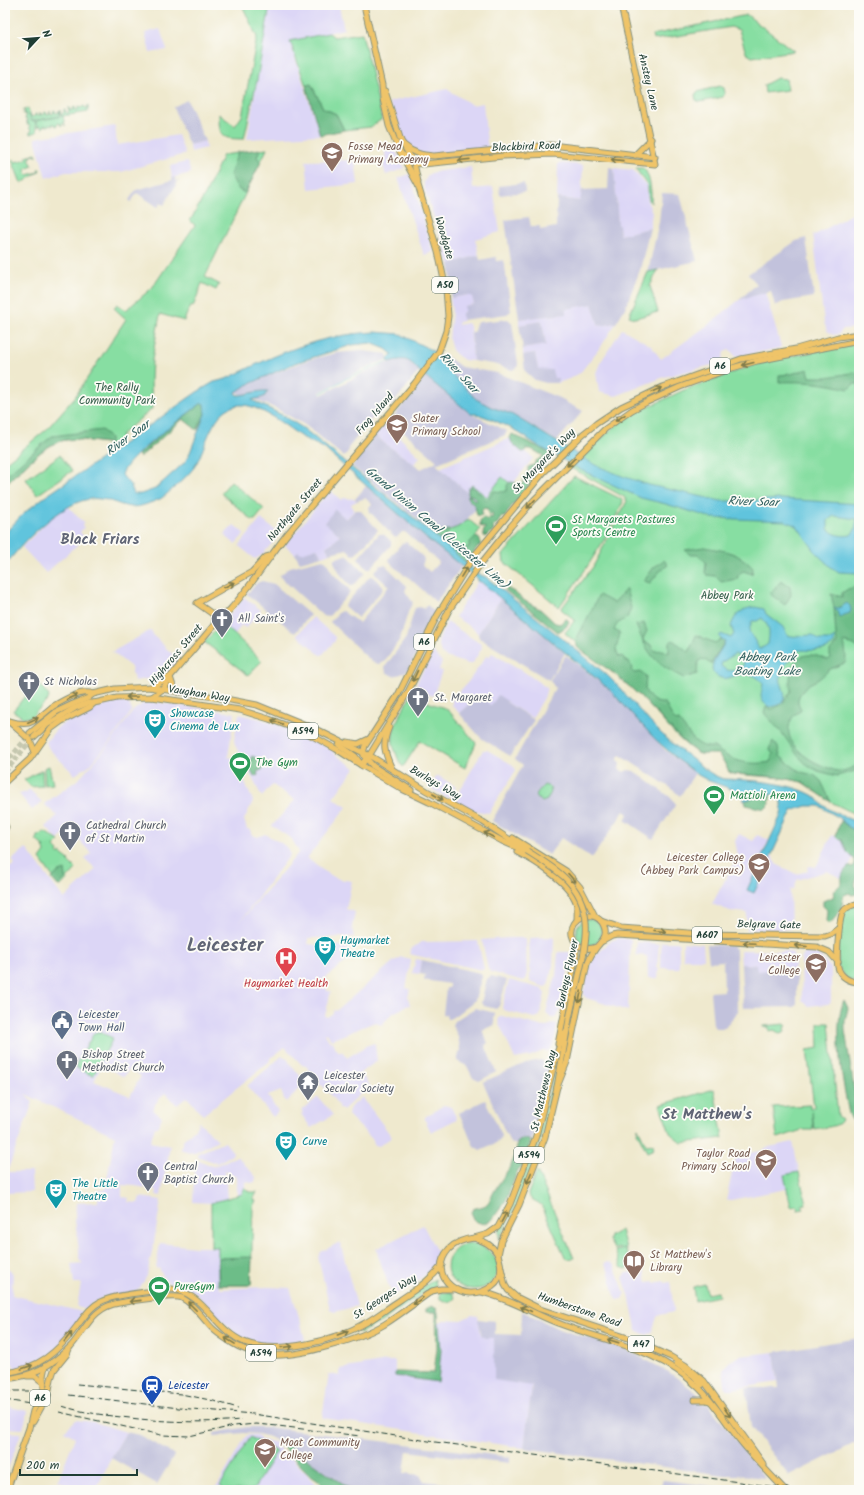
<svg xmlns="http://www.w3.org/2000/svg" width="864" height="1495" font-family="Kalam,sans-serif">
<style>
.built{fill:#dcd6f6;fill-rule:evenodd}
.industrial{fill:#c2c2dc}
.green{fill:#87dea2;stroke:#538e6b}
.forest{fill:#6dbd88;stroke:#467d5e}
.water{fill:#60c4dd;stroke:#408088;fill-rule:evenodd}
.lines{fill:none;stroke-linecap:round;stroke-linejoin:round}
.stream{stroke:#60c4dd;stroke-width:1}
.major-tunnel{stroke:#c5c7af;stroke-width:5;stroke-dasharray:5 2.5;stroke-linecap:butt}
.major-casing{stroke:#879381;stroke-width:7}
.major{stroke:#efc469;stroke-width:5}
.rail{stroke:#1f3d34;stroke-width:1;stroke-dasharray:6 3;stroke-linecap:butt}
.major-bridge-casing{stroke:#879381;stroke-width:7;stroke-linecap:butt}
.major-bridge{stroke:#efc469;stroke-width:5}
.oneway{stroke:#7d7a4c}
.labels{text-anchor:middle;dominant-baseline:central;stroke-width:3.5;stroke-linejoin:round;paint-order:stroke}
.shield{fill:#fdfcf7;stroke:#62766e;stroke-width:1}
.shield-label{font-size:10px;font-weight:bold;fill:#1f3d34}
.street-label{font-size:11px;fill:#1f3d34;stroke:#fdfcf7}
.education-label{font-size:11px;fill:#785e54;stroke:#fdfcf7;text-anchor:start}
.park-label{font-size:11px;fill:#345d4a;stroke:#fdfcf7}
.leisure-label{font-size:11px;fill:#27864d;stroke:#fdfcf7;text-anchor:start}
.worship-label{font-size:11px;fill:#5b616d;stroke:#fdfcf7;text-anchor:start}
.culture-label{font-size:11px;fill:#0d838f;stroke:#fdfcf7;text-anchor:start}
.health-label{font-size:11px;fill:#be3a42;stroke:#fdfcf7}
.service-label{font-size:11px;fill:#4e5e75;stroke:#fdfcf7;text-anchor:start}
.transit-label{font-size:11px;fill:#164399;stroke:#fdfcf7;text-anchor:start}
.water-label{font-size:12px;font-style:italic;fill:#2f5f5e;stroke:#fdfcf7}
.district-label{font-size:15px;font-weight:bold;fill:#606575;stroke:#fdfcf7}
.town-label{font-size:19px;font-weight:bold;fill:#606575;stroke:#fdfcf7}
</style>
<rect width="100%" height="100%" fill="#fdfcf7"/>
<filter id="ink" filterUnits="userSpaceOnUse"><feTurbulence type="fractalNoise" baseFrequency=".025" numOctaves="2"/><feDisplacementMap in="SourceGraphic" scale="8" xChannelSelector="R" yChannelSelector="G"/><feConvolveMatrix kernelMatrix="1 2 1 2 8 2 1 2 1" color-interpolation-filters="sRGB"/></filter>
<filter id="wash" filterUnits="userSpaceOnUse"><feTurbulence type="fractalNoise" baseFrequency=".012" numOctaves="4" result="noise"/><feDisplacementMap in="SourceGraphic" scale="16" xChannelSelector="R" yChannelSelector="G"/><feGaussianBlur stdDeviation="0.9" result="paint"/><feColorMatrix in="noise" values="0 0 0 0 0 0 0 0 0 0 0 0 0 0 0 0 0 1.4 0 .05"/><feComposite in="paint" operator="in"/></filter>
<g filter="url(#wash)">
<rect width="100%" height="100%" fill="#efe9ce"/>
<g class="built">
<path d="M270 5H344L339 6 344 29 290 42 320 135 247 139Z"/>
<path d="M160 29 167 50 150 53 145 33Z"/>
<path d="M447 89 472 105 483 103 488 151 434 156 417 154 404 145 389 102Z"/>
<path d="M115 126 117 145 178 135 185 154 121 172H66L46 178 35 138Z"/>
<path d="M205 141 206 148 191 152 189 145Z"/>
<path d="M385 147H389L395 150 405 168 386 175 382 163 385 161Z"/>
<path d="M355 160 358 184 309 189 306 161Z"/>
<path d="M186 162 188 164 191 173 172 178 170 166Z"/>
<path d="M558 163 583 165 581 201 557 198Z"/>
<path d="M471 167 473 189 493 187 500 232 475 239 479 255 449 264 424 187V182L429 174 434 172Z"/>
<path d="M614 168 633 170 647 186 648 203 652 212 650 228 620 235 619 227 618 224Z"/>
<path d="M410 174 433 252 424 255 398 178Z"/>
<path d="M853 213 859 242V330L854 328 843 329 839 334 833 335 827 331 824 322 813 234 815 235Z"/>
<path d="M765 292 781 346 780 348 736 357 730 350 724 352 723 359 712 365 664 377 616 396 599 392 596 373 600 363 622 329 650 345 661 359 712 322 739 300Z"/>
<path d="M468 295H472L474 304 464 306V312L462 313 463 321 458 322V325L467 323 470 326 473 361 464 360 457 355 452 350 449 339 452 311 450 298Z"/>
<path d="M592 304 599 326 616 323 602 345 580 373 569 379 558 383 557 378H554L538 369 535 353 523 355V349L546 345 542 321 519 325V319L565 314V309Z"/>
<path d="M385 423 420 457 414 464 384 443 375 434Z"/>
<path d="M510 438 533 458 512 485 502 478 483 502 480 504 440 468Z"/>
<path d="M330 490 341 500 343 498 355 499 357 501 351 504 354 511 346 519 325 522 340 535 335 541 326 547 330 553 322 556 317 548 300 554 298 551 295 554 285 545Z"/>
<path d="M68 506 84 523 82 525 84 528 80 532 85 538 46 573 22 547 51 518Z"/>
<path d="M261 519 280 534 262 555 255 559 239 546Z"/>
<path d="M234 525 245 534 235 544 224 535Z"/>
<path d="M478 581 481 582 501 598 478 634 475 630 455 617Z"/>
<path d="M244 597 261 610 246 628 241 625 235 635 222 624Z"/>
<path d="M313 617 335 637V641L322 655H320L297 635Z"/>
<path d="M447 622 481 644 482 648 472 664H468L446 657 441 653 438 641Z"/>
<path d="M151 630 154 636 178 660 166 676 134 681 131 667 112 652Z"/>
<path d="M433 651 438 658 442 662 439 670 442 671 433 696 415 690 418 680Z"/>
<path d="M492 653 516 668 520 669 547 688 544 698 532 718 506 702 507 701 491 707 480 695 459 713 452 705V700L468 682 487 655 489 657Z"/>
<path d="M122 701H128L132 711 107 746 91 764 75 775 49 749 46 742 58 727 78 715 92 709Z"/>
<path d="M145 702 162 703 235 713 228 757 234 758 253 801 244 820 247 829 251 830V835L258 837 265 834 281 843 289 849 290 855 239 923 299 852 292 839 272 826 295 800 273 785 266 791 262 797 235 745 234 740 239 714 261 719 295 731 334 751 333 753 355 768 333 798 347 807 307 858 321 869 334 877 339 879 352 881 346 909 355 912 352 927 354 937 309 938 308 944 324 946 327 944 340 946 348 948 350 950 349 952 351 954 350 959 322 980 326 985 327 991H331L325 1016 327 1017 332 1014 334 1010 336 1011 394 961 402 957 411 959V961L406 988 410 989 408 997 410 1005 403 1007V1008L393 1013 381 1025 375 1022 331 1040 327 1033 325 1034 330 1042 333 1041 336 1049H337L339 1052 342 1051 347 1058 366 1046 374 1043 375 1044 377 1061 360 1073 370 1085 343 1110 339 1108V1106L323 1086 318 1084V1081L306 1066 302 1065 285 1047 271 1058 269 1062 203 1115 187 1097 177 1105 165 1093 155 1104 153 1110 162 1117 157 1127H155L150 1142 170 1146 161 1196 156 1195 157 1190 135 1186 106 1184 115 1136 25 1094 33 1102 7 1172H31L32 1192 6 1193V1190H5V871L15 864 12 860 26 848 64 899 96 869 85 859 91 853 69 829 58 840 46 827 57 816 44 804 80 778 107 747 134 710ZM102 1065 124 1077 129 1069 141 1076 130 1096 94 1081Z"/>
<path d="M483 750H487L513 765 516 770 489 813 466 809 456 804 455 799Z"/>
<path d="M437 775 456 787 452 794 447 798 430 788Z"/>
<path d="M27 790H30L42 802 32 810 19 794 28 792Z"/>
<path d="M739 834 753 841 757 835 769 840 763 852 773 857 776 864 796 874 808 871 807 867 810 866 816 867 832 835 858 848 843 879 827 871 797 880 794 889 790 890 791 929 747 930V913L730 911 712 904 738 856 735 841Z"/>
<path d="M554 937 553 966 548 985 545 987 530 982 529 938Z"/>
<path d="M509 938H526L527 978 524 981 491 972 488 969 482 940Z"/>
<path d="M618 938 631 939 628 1011 586 998 583 994 592 959 611 941Z"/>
<path d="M478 941 484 969 482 970 409 954 411 949 421 942Z"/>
<path d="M637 942 659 944 657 968H659L658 978H648L647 956 636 955Z"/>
<path d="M661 942H677L679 944V968H661Z"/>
<path d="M683 942 703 944 704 959H683Z"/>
<path d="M742 950 785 951 793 953 795 967 792 969 781 971H756V965L741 964 740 951Z"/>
<path d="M558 952H570L571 956 560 1012 555 1018H551L546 1013 556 975Z"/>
<path d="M805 953 818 954 831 968V1002L828 1004 808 1006 802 1000 801 959Z"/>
<path d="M416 959 422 960 420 974 412 973Z"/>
<path d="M509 980 543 989 545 994 540 1016 535 1018 503 1010 502 1007Z"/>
<path d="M500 1016H502L544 1027 556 1023 557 1026 553 1046 549 1051H543L531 1056 515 1059 498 1021Z"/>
<path d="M282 1056 287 1058 290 1064 303 1079 304 1083 287 1102 284 1099 281 1091 268 1096 278 1112 273 1117 247 1086Z"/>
<path d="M318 1097 333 1115 311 1128 301 1114 303 1113 301 1111Z"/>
<path d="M362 1097 392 1137 379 1146 374 1145 373 1140 348 1115 349 1109Z"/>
<path d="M444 1105 451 1107 457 1119 431 1132 425 1120V1117Z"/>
<path d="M199 1122 218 1140 193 1153 180 1149 184 1139 195 1129Z"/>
<path d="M225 1142 233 1152 232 1155 217 1163 197 1156 198 1153Z"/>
<path d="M793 1142 806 1204 791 1207 786 1189 726 1201 735 1159 740 1154 762 1151 769 1147Z"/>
<path d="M235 1157H238L256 1177 255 1182 251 1183 245 1181V1187L242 1194 237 1196 236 1176 225 1171 227 1198 211 1203 193 1202 195 1161 198 1160 218 1168 214 1166Z"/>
<path d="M108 1185 122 1186V1197L129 1198 128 1202 138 1203 140 1197 161 1200 154 1242 147 1276 139 1289 126 1295 104 1297 92 1303 86 1310 77 1307 81 1283H74L71 1264 83 1263 79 1260V1250L75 1221 76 1203 98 1202V1190H105Z"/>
<path d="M423 1225 438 1254 436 1264 430 1272 395 1295 393 1294 389 1287 376 1249Z"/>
<path d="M340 1242 357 1306 334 1312 330 1309 318 1257 321 1252Z"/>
<path d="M160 1243 195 1247H218V1285L220 1289 269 1287 290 1288 301 1323 305 1340 279 1344 259 1343 241 1338 235 1333 195 1293 185 1288 170 1284 164 1279 159 1268 156 1269Z"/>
<path d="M609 1262 614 1265 625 1293 622 1299 616 1300 608 1270 604 1263Z"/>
<path d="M5 1268 12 1272 13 1275 12 1295 87 1313 55 1352 17 1371 7 1355 8 1336H5Z"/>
<path d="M644 1270 647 1282 654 1281V1283L664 1281 665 1283 670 1282 674 1310 673 1312 660 1315 657 1317 652 1332 647 1335 639 1332 636 1328 629 1295 623 1278 626 1273Z"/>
<path d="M472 1315 478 1316 481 1334 485 1338H494L532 1385 524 1448 322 1418 329 1374 340 1376V1369L387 1361H395V1372L439 1374 441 1350 438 1323 444 1320 459 1321Z"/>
<path d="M774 1352 778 1382 726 1390 723 1370 729 1362 740 1356Z"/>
<path d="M5 1406 28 1411 23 1429 5 1428Z"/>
<path d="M76 1420 94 1422 126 1432 111 1458 96 1490H75L58 1480 75 1437 64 1431Z"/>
<path d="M5 1432 21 1433 5 1477Z"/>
<path d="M249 1435H257L261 1440 275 1442 283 1453 286 1452 318 1486 320 1490H215L246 1436Z"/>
</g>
<g class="industrial">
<path d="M187 100 205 141 189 145 173 107Z"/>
<path d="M609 167 614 168 618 224 619 226 620 235 650 228 640 270 625 308 616 323 599 326 592 304 566 309V314L519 319 505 220 529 217 531 227 540 226V230L556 227 557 198 580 201 582 190 608 189Z"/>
<path d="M175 177 176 181 179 180 164 205 161 203 158 207 137 193 131 202 129 200 136 190 173 180 172 178Z"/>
<path d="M524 183 525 192 500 195 499 186Z"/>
<path d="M662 193 680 194 697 261 648 272 659 222Z"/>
<path d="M806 238 814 297 783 302 775 306 771 291 739 300 757 284 748 274 796 241Z"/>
<path d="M479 255 480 260 496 257 497 261 504 260 511 311 507 314 462 320V313L464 312V306L474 304 472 296H468L467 295 451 298V295L453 292 449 264Z"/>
<path d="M508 319 512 323 518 364 517 368 512 370 493 364 473 361 471 332H474L475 326 476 324 479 322Z"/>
<path d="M542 321 546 345 523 349 519 325Z"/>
<path d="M362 351 387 354 388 359 363 369 320 392 321 395 365 372 389 362 400 359 409 361 419 371 392 405 382 406 348 448 349 450 344 457 305 425 277 409 253 399 263 397 267 391H258L242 395 236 392 245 386 264 377 308 360 336 353Z"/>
<path d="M535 353 538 369 552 370 554 378H558V383H546L535 380 525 371 523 355Z"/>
<path d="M445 355 461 367 497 373 564 400 567 403 583 411 557 441 511 414 491 407 476 399 452 374 441 359Z"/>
<path d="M426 376 471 414 507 431 505 435 436 464 480 504 464 523 456 528 441 532H433L352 466 375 434 384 443 414 464 421 469 437 461 391 420Z"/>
<path d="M366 486 427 539 462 566 436 602 406 575 405 576 390 562 389 559 401 544 406 542 423 557 424 560 422 565 430 572 439 562 405 532H402L397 537H394L370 512 369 507 372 504 365 498 357 501 355 499Z"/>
<path d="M335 509 346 519 356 510H360L378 530 356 554 353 555 347 549 330 553 326 547 335 541 340 535 325 523Z"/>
<path d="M379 534H383L391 541V545L371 568H367L359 560 358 558Z"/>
<path d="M317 548 322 556 300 562 295 554 298 551 301 553Z"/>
<path d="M345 555 348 556 365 573 353 586H351L341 575 334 562V559Z"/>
<path d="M323 559 327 562 333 574 349 589 350 592 330 615 326 617 323 616 279 576 290 567Z"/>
<path d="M381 565H385L407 586 405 591 413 603 409 609 400 639 384 662 379 664 372 662 330 622 339 612 342 611 359 623 389 586 375 574 374 572Z"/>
<path d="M370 576H372L382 585 383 589 358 618 344 606Z"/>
<path d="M262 581 274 584 310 615 295 633 247 594 257 583Z"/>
<path d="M501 598 565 653 549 680 479 638 478 634Z"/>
<path d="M427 605 437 614 408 670 401 674 393 676 386 672 385 667 406 638 415 608 420 607 424 609Z"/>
<path d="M566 655 610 690 655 739 665 750 695 773 680 796 671 788 620 755 617 760 620 764 619 769 624 772 628 770 634 771 670 797 676 804 653 839 625 820 628 814 624 811 592 858 561 838 549 855 492 821 523 765 515 759 555 688 550 680Z"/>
<path d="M480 695 491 706 498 695 507 701 506 702 534 720 510 756 481 738 459 713Z"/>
<path d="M707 944 732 946 736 949 737 1012 725 1028H715L713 1025 710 992 724 991 723 961 709 962Z"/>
<path d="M422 960 480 973 482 976 475 1000 457 1014 450 1019H447L446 1015 443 1014 446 988H449V984L424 980 425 975 420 974Z"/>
<path d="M741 964 756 965 757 971 792 969V975L797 976V1003L795 1007 743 1008Z"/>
<path d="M491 976 507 980 499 1006 496 1009 484 1006 481 1003 487 979Z"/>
<path d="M475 1008 495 1013 494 1020 495 1025 482 1030 488 1043 485 1045 496 1072 479 1081 473 1078 467 1066 457 1061 460 1050 459 1042 458 1036 452 1025 454 1021Z"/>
<path d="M541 1060 547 1063 551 1069 532 1141 521 1146 510 1143 483 1082 526 1063Z"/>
<path d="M485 1100 502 1135 501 1139 498 1142 480 1150 474 1146 459 1113Z"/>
<path d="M522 1311 561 1330 623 1348 669 1372 697 1393 702 1403 708 1404 765 1478 737 1475H724L524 1448 532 1386 494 1380V1338H485L482 1336 478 1319 495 1321V1334L521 1335Z"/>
<path d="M859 1338V1441L789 1476 751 1427 746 1388H779L774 1352Z"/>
<path d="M247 1427H267L510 1457V1463L407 1451 404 1473 420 1475 424 1481 469 1486 468 1490H352L287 1445 278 1442 270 1437 258 1434 243 1433 214 1436V1433Z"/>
<path d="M126 1432 139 1435 173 1454 174 1456 157 1484 111 1458Z"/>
<path d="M663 1480 719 1487 736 1490H659Z"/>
</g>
<g class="green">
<path d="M242 5H270L257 80 244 139C221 139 219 137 219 114L235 126 242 116 257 37Z"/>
<path d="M747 15 794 51 752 57 746 53 739 30 731 27 653 40 652 35Z"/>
<path d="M329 33 334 37 362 33 382 119 371 127 344 130 336 114 323 108 311 84 306 86 290 41Z"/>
<path d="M777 78 786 79 788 90 765 93 764 85Z"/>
<path d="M720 86 724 88 725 93 723 97 700 102 696 100 695 95 697 92Z"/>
<path d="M88 105V112L63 116 65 126 64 123H62V125L61 126 60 123 57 124V126H56L55 124H52L53 126 51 125H48L47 127 46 125 43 126V128H42L41 126H38V128L36 121 63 116 61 115 60 110 61 114 64 113V109H65L66 113H69L68 108H70V111L73 110V108L75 107V110H78V107L81 108 84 106 85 108H88Z"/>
<path d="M28 108 31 121H35L37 132 30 134V132L32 131 29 128 30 127 29 125H27V124L29 123 26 122 28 121 27 119H25V118L26 117V114L24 115 23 113H25L24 110 22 111Z"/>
<path d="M55 110V113H58L59 110 60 116 31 121 30 114 32 117 35 116V114H36L37 116 40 115 39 113H41V115H44V112H46V114H49L50 111 51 114 54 113 53 111Z"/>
<path d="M267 149 205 277 219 284 216 290 202 283 193 307 190 306 184 321 160 314 152 360 151 381 152 409 122 434 119 441 110 447 107 443C94 442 79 438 66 440 44 443 22 470 5 484V463L46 430 75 397 126 319 114 308 117 304 126 310 152 288 195 225 190 221 206 193 223 155Z"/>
<path d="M36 154 37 157 35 155 31 156V158L29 159 33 166 25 169 27 175 39 172 38 169H40L39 172C32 175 28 181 21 183L12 160 14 159 15 162 27 159 26 157Z"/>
<path d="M636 168H643C650 173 652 194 651 203 646 197 650 191 647 184 644 178 638 174 636 168Z"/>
<path d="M658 270 650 286 658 312 635 318 629 316 648 272Z"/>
<path d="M859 343V816L831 802 802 782 783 778 734 774 729 772 724 762 716 752C710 753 701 756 696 752 676 740 657 712 640 696 616 673 589 655 565 633L575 620 561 609 593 567 627 501 624 497 571 468 583 455 623 419 684 390 754 365 781 358Z"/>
<path d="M60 455 72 471 37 495 26 479Z"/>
<path d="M574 476 621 499 623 502 606 537 585 570 559 607 504 562 503 555Z"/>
<path d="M502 477 512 485 490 515 486 507 469 488 472 485 487 497Z"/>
<path d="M231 481 264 509 255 520H252L221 493Z"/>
<path d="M468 519 480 529 463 557 433 532C446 531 459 530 468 519Z"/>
<path d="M222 624 235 635 262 661 248 675 204 642Z"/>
<path d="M34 685 37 687 40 685 49 696 48 700 31 717 24 718 13 711Z"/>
<path d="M410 696 442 707 449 711 476 743 465 768 420 741 403 767C399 763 398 758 396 753 386 732 401 715 410 696Z"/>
<path d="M49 766 53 784 45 785 44 768Z"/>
<path d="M42 770 43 786 31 787 24 780Z"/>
<path d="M544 785 550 787 551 792 547 800 542 802 536 797 537 793Z"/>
<path d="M45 832 59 841 54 847 58 851 57 853 59 855 60 853 69 860 68 861 76 869 60 887 40 859 45 852 43 846 36 840 37 836Z"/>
<path d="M859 904V982L848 980 838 967 839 928 844 911Z"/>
<circle cx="589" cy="932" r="13"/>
<path d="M818 1023H829L838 1116 842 1119C840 1128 823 1127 814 1129L812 1111 813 1130H802L778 1138 777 1137 773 1107 810 1105V1109L814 1107 807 1050 819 1048Z"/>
<path d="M785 1024 787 1026 784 1027 785 1032 779 1033 774 1030 769 1031V1027H763V1026Z"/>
<path d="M97 1032H99L113 1038 93 1076 77 1068 76 1064 94 1033Z"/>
<path d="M557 1062C558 1070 555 1081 553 1089 544 1141 525 1193 499 1239V1229L539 1130Z"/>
<path d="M714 1089 723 1138 682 1143 670 1133 660 1105Z"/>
<path d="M638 1128 645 1143 647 1145 653 1144 654 1149 647 1152 637 1132Z"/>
<path d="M537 1171 573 1256 574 1258 566 1259 542 1206C538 1201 529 1200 528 1194Z"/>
<path d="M799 1172 806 1204 802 1205 804 1209 798 1210 797 1206 791 1207 784 1175Z"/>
<path d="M245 1187 250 1192H257L253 1200 256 1201 253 1206 251 1285H218V1247H211V1203L242 1194Z"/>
<path d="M621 1230 626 1248 614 1249 609 1240 610 1236Z"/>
<path d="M467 1243C485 1242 507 1261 494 1280 479 1300 438 1285 449 1258 453 1250 459 1246 467 1243Z"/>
<path d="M626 1249 630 1268 626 1269 621 1267 615 1251Z"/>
<path d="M435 1279 436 1286 425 1292 381 1322 360 1333 359 1331Z"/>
<path d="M705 1284 707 1294 718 1292 719 1296 695 1301 693 1287Z"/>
<path d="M440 1292 452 1293 455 1298C450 1304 445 1301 440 1299Z"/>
<path d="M250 1437 261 1443 262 1442 276 1452 253 1490H225L220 1486Z"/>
</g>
<g class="forest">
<path d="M311 84 323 108 336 114 344 130 320 135 306 86Z"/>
<path d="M260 149 257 157 261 162 245 193 239 190 230 175 238 152Z"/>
<path d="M808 369 810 377H827L858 372 859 384H854L849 389C825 383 804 381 779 382V375L791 374Z"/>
<path d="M202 403 204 404 205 414 197 430 183 419 140 457 138 455 163 433Z"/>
<path d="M102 430 110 438V447L107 443C94 442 79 438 66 440 44 443 22 470 5 484V476L52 436Z"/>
<path d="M512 434 550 453V461L544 463V467L541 469 537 477 531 481 525 492 511 507 505 517H501L499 522 493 527 494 531 485 537 484 536 483 531 486 528 480 526V521L483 517 487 520 489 517 492 518 493 514 487 508 482 509V515L479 516 477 515 475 506 467 498 469 495 476 501 477 500 473 496 468 494V488L472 487 474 488 487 500 494 491C500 491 509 495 507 485L510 482 523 484 524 477 528 473V467L534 465 536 461 544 456 531 449H526L524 452H522L512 443 510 438Z"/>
<path d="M448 530 449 532 446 535 450 544H456L460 550 469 547V543L475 537C480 537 481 541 480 546H478L469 560 466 561 464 563 448 548C447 545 439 538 435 537L433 533 434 531 441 532Z"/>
<path d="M704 547C725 551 737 551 753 568L752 574 743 571 739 574 737 579 721 582 715 576 707 575 705 573 706 562 698 555H690L685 550Z"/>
<path d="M664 560 668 565 661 570 650 583 644 581 654 567Z"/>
<path d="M781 581 790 587 791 595 785 605 770 594Z"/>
<path d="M859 586V649L854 645 844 642C845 645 847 660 845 663L830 669 819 679 809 684 800 694 798 699V703L801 709 799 712 794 715C777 740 805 759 826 767 830 768 834 771 838 771 844 772 853 767 859 765V770L837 776 818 771 806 764 798 756 782 733 764 713 766 707 772 709C787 703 783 701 791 691 788 676 791 653 812 655 817 655 822 658 827 660L830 658V651L837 643 836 636 834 608 831 594 842 597V593L848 589Z"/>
<path d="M507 588 514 592 525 601 540 609 555 623 560 624 564 620 567 619 569 622 566 627 558 632 505 590Z"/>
<path d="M626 589 631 608 627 618 617 624 614 630 620 633 616 650 619 657 622 656 626 662 629 661 632 669 631 670 634 673 641 672 646 676 645 690C650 698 654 704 665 703L674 720 679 721C689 733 696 749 714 747 731 761 748 766 770 762L773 754 769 749 773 741 778 747 780 756 788 763 801 772 814 775 821 781 831 802 802 782 794 780 768 776 734 774 729 772 724 762 718 754H700L696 752 684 742 640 696 616 675 578 648 575 642 599 595 614 603Z"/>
<path d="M644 623 647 631 643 639 644 642 650 644 655 651 663 650 669 653V643L673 640 689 652 696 635 715 643 721 639 725 641 711 664 703 659 698 661 697 674 684 678C655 664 648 655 636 625Z"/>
<path d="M252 756 258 759 263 769 257 772 258 775 254 777 248 764Z"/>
<path d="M765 794H771L769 805 765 809 746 805 745 801 753 798 756 795Z"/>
<path d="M841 821 850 828 859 831V870L855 885 857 894 852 895 849 893 844 895C842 898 843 901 842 905 841 909 833 922 829 924L826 921 827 910 823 906V901L833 897 835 890 842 883C841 876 843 872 848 867H853L855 864V860L847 852 842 840 838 839 835 836Z"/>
<path d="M65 870 66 878 58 886 52 879 57 873Z"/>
<path d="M844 1000 848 1008 845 1021V1030L858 1115 857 1120H852L849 1114C843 1084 832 1028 844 1000Z"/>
<path d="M522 1139H527L531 1142 523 1165 518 1170 506 1200 492 1220 483 1224 475 1221 471 1212 473 1209C477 1207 484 1207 487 1204 491 1200 492 1194 495 1190 503 1176 518 1160 517 1143Z"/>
<path d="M252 1257 251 1285H219L218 1258Z"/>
<path d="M432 1306 437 1309 438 1313 441 1350 438 1382 395 1376V1372L434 1373 437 1348 436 1312H426V1309Z"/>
<path d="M278 1442 287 1445 352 1490H325C318 1476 315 1480 305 1470 296 1461 288 1451 278 1442Z"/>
</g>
<g class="water">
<path d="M375 332 400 334 433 351 444 361 452 374 476 399 491 407 511 414 595 465 622 476 649 485 721 501H745L781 499 859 504V573L839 572 832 568 817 554 797 526 785 521 712 518 666 504 641 498 583 471 540 447 513 429 491 419 477 414H471L419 371C409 358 404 358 389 362L388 358 393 355 386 349 371 343 352 345 295 363 245 386 236 392 237 395C244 396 257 390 268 391L264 397 252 400 284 416 303 428 415 519 463 560 478 574 486 577 606 674C622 689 635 706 650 722 663 736 677 748 692 759 701 766 711 775 723 779 751 780 793 782 817 798 819 800 820 803 823 805 834 813 847 818 859 823V831L850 828 838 817 819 806H806L792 811 754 893 747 890 781 815 782 806 779 796 771 794H759L756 795 753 798 743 801 745 796 743 793 709 781 698 775 676 758 655 739 610 690 481 582 478 581V579L427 539 336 459C331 455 327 450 322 447 315 444 307 440 300 436 286 426 257 403 239 405 212 408 207 446 195 466 191 473 166 496 160 499 153 502 141 507 133 507 123 507 111 500 101 499 69 493 22 542 5 566V533L24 513 43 498 133 437 197 392 214 382 226 379C277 354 317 335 375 332ZM202 403 204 404 205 414 189 455 185 462 155 489 141 494H134L131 486 122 475C125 458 186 415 202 403ZM834 516 857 519 855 530 851 535C842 537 834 535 828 529V520Z"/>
<path d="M847 603 850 606 851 610 850 613 839 617 837 611 834 608H839Z"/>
<path d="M755 607 764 609 766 614 783 627 787 635C797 638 803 635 813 635L819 640H830L835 637 834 644C822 655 809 648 795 651L784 667 780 678C783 692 793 704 769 707 758 699 761 696 763 684 761 680 758 678 754 676 738 669 732 681 721 678 700 670 723 651 725 641L719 637 721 634 731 638 734 634 731 626C735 614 743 608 755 607ZM762 618C770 627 770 632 768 644L764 647 759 648 749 631 752 621H757ZM735 654C740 656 742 659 744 664 738 672 728 673 721 666L722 662Z"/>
</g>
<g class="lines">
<path class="stream" d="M321 393 345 379 388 361"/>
</g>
</g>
<g filter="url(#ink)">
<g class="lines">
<g class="major-tunnel">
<path d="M5 764 30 734"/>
<path d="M5 772 32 739"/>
</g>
<g class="major-casing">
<g id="major">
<path d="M385 91 401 141 414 163 418 182"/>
<path d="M404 145C413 153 421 155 434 156L551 145 655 157"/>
<path d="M403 155 414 163 423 164 503 156 553 154 655 164 621 5"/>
<path d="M635 155 651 139"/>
<path d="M214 625 215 620 214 615 197 603 252 572 266 557 270 556"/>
<path d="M170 677 173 686 178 692"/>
<path d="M151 687 170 677"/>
<path d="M152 697 163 689 170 677 214 625C222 620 228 612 234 605 254 582 269 557 288 533L415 383 439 351 446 331 448 316 446 289 438 252 418 185 397 146 389 126 383 99 382 85 364 5"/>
<path d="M5 718 30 740 35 752"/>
<path d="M10 721C16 723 23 724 29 723 38 720 45 713 52 707 62 701 81 689 93 694"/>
<path d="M389 727C382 744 384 752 392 769"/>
<path d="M30 733 56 712 73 704 88 698 93 694 115 689 151 687 154 688 215 697 257 705 311 727 372 757 427 791 483 822 527 851"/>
<path d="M34 737 48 724 75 708 88 703H94L117 698 152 697 240 710 269 719 307 733 336 749 361 765 402 789 429 802 502 841 525 851"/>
<path d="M347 742 358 744 369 739"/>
<path d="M339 745 355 756 360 763"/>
<path d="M363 753 365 746 398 695 437 616 473 557 544 472 583 434 597 423 621 407 663 387 741 359 796 349 838 337 859 334"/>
<path d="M364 756 373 766 411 790"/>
<path d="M361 765 369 756 408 692 449 610 479 566 511 526 534 500 605 429 632 410 647 402 680 387 732 368 757 361 859 341"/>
<path d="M5 782 30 759 51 729 62 721 90 707 94 703"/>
<path d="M5 825 6 827 5 829"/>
<path d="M513 838 566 871 580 887 595 916"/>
<path d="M517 852C535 861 569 882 576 902 578 908 577 914 577 920"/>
<path d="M859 904C853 904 846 907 843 912 839 918 836 960 838 967 840 977 850 982 859 982"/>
<path d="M601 921 621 928 702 934 825 936 831 934 839 928"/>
<path d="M603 941 612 936 617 935 817 947 829 952 838 962"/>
<path d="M558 1044 576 956V943"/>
<path d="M557 1087 567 1062 587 964C589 959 592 953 596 948 602 940 609 936 603 924 594 908 569 917 572 935 575 947 586 951 596 947"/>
<path d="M474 1238 488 1234 498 1227 510 1204 536 1136 557 1053 564 1033"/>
<path d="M474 1238C479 1240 484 1241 488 1244 502 1253 506 1276 492 1286 465 1307 424 1277 449 1249 456 1242 464 1239 474 1238Z"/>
<path d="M498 1255 501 1241 519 1205 545 1137 557 1087 569 1019"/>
<path d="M501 1268 505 1285 508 1290 516 1297 540 1309 628 1338 671 1357 685 1365 704 1381 764 1465"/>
<path d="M482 1292C511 1299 535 1315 563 1325 612 1343 660 1350 699 1388 714 1403 726 1422 738 1438 753 1457 769 1473 785 1490"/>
<path d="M677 1364 694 1376 702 1385"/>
<path d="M5 1373C38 1369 58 1352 77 1326 84 1317 90 1307 100 1302 115 1294 154 1291 172 1289 204 1293 215 1330 244 1342 278 1356 337 1340 367 1322 379 1315 389 1307 400 1300 416 1289 430 1281 442 1265"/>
<path d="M27 1376H35L44 1383"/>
<path d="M5 1379C31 1377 53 1365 71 1346 87 1328 92 1307 119 1303 130 1301 173 1294 182 1298 194 1304 203 1319 212 1328 218 1334 225 1338 232 1343 243 1350 258 1354 272 1355 300 1357 360 1339 385 1324 401 1314 416 1302 432 1291L441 1289H454"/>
<path d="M694 1400H706L710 1401"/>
<path d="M33 1422 48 1395 51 1379 54 1370 67 1354 69 1349"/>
<path d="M7 1490 29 1428 33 1411 44 1389 43 1376 45 1366"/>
</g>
</g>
<use href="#major" class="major"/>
<g class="rail">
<path d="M77 1384 181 1394 210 1400 238 1408"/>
<path d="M5 1391H37"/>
<path d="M69 1395 179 1408 253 1414 435 1442 800 1490"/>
<path d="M5 1400 30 1404"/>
<path d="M62 1406C87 1414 113 1416 139 1419 173 1422 206 1423 241 1420"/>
<path d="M59 1412 161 1435 189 1436 234 1426 256 1424 278 1426 360 1436"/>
</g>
<g class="major-bridge-casing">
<path id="major-bridge" d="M527 851C540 859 553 867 564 877 594 905 588 939 579 975 576 989 572 1004 569 1019"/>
</g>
<use href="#major-bridge" class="major-bridge"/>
</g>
<defs><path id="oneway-shaft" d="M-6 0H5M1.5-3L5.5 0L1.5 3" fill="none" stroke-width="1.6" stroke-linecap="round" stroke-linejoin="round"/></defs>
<g class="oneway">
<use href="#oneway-shaft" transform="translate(464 160) rotate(174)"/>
<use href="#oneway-shaft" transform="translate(617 160) rotate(-174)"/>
<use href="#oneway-shaft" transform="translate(748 364) rotate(166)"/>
<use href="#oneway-shaft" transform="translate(656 390) rotate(-24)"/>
<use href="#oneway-shaft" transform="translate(620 418) rotate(146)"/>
<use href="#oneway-shaft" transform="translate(571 462) rotate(134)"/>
<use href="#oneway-shaft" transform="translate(531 504) rotate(133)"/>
<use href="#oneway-shaft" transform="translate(464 572) rotate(-58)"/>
<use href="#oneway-shaft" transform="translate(229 585) rotate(-28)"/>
<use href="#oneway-shaft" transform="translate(415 676) rotate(115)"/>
<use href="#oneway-shaft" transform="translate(72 697) rotate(-24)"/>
<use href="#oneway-shaft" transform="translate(132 697) rotate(180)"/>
<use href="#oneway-shaft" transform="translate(33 720) rotate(-25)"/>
<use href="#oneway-shaft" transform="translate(277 722) rotate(-160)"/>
<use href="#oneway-shaft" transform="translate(438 797) rotate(30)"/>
<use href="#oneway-shaft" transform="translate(489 835) rotate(-152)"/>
<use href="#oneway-shaft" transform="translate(572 878) rotate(48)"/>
<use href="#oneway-shaft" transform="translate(660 931) rotate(5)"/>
<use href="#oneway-shaft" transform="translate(749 943) rotate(-177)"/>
<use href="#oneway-shaft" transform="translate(801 946) rotate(-175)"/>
<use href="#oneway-shaft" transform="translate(580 997) rotate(102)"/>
<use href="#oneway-shaft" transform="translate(529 1178) rotate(112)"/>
<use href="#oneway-shaft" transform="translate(504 1217) rotate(-62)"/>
<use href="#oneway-shaft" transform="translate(135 1301) rotate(174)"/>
<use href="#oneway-shaft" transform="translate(418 1301) rotate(145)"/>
<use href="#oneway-shaft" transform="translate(192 1306) rotate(-135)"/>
<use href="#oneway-shaft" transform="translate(526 1309) rotate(-156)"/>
<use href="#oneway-shaft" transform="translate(343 1333) rotate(-20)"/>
<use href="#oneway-shaft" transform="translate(68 1337) rotate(-51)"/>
<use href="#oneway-shaft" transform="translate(230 1341) rotate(-148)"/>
<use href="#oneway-shaft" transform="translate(613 1341) rotate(-163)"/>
<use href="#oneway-shaft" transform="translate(287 1347) rotate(-5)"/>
<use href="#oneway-shaft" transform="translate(27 1367) rotate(-19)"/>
<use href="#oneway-shaft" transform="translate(727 1412) rotate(56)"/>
</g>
</g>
<defs>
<g id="school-pin" transform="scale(1.15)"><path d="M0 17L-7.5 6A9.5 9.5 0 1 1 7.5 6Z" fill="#8d6e63" stroke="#fdfcf7"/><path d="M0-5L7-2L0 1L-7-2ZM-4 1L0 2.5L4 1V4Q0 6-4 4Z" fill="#fff"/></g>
<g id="stadium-pin" transform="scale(1.15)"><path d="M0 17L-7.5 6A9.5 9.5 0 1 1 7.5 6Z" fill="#2e9e5b" stroke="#fdfcf7"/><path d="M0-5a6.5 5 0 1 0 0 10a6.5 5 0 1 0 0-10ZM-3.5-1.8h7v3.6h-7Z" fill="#fff"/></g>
<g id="church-pin" transform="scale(1.15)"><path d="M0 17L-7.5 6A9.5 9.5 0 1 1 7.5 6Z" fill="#6b7280" stroke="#fdfcf7"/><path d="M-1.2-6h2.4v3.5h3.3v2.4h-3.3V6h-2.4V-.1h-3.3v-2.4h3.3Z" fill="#fff"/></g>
<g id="theatre-pin" transform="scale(1.15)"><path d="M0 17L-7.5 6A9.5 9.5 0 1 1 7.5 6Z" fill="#0f9aa8" stroke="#fdfcf7"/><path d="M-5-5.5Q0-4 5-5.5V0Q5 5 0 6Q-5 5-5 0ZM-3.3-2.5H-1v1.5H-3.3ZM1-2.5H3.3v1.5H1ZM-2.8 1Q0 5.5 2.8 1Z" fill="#fff"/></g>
<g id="university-pin" transform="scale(1.15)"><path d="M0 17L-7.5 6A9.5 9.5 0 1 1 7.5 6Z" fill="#8d6e63" stroke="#fdfcf7"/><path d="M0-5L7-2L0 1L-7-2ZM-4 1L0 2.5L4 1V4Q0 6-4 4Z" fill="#fff"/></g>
<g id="hospital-pin" transform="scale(1.15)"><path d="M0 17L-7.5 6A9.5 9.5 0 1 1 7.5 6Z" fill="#e0444e" stroke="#fdfcf7"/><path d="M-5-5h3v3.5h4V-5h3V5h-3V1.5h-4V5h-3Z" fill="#fff"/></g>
<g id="civic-pin" transform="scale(1.15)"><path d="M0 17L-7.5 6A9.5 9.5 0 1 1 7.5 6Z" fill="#5c6f8a" stroke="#fdfcf7"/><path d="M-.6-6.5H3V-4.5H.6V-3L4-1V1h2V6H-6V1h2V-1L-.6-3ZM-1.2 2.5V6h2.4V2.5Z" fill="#fff"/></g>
<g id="temple-pin" transform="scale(1.15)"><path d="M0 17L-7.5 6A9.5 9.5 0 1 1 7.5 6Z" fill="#6b7280" stroke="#fdfcf7"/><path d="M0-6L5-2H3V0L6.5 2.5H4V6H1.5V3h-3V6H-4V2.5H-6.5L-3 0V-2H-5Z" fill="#fff"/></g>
<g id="library-pin" transform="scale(1.15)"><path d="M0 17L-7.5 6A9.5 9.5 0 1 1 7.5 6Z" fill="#8d6e63" stroke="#fdfcf7"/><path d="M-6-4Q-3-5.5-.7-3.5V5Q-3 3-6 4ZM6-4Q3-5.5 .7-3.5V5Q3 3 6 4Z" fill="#fff"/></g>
<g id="station-pin" transform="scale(1.15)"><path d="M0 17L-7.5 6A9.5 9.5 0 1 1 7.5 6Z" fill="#1a4fb4" stroke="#fdfcf7"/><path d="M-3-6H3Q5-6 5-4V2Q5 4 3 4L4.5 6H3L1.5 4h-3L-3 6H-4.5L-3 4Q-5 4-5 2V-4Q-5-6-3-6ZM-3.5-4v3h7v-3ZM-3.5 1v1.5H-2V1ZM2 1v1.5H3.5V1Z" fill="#fff"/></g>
</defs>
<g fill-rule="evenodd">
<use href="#school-pin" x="332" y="153"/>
<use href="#school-pin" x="397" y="425"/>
<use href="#stadium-pin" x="556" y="526"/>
<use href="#church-pin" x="222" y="619"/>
<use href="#church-pin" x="29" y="682"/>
<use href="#church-pin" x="418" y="698"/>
<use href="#theatre-pin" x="155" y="720"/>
<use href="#stadium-pin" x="240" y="763"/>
<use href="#stadium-pin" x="714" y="796"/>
<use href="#church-pin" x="70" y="832"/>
<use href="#university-pin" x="759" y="864"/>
<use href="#theatre-pin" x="325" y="947"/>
<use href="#hospital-pin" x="286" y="958"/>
<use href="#university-pin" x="816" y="964"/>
<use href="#civic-pin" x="62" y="1021"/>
<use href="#church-pin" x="67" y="1061"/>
<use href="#temple-pin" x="308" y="1082"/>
<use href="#theatre-pin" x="286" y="1142"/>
<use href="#school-pin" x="766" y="1160"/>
<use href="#church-pin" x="148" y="1173"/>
<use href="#theatre-pin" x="56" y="1190"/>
<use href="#library-pin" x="634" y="1261"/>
<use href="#stadium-pin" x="159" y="1287"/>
<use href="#station-pin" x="152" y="1386"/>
<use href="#school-pin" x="265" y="1449"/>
</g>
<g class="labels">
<g class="shield">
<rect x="432" y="277" width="26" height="16" rx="3"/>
<rect x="710" y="358" width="20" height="16" rx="3"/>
<rect x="414" y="634" width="20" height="16" rx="3"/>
<rect x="288" y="723" width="30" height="16" rx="3"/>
<rect x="692" y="927" width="30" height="16" rx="3"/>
<rect x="514" y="1147" width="30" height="16" rx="3"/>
<rect x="628" y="1336" width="26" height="16" rx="3"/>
<rect x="246" y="1345" width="30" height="16" rx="3"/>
<rect x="30" y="1390" width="20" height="16" rx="3"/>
</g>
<g class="shield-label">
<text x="445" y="285">A50</text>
<text x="720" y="366">A6</text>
<text x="424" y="642">A6</text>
<text x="303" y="731">A594</text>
<text x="707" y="935">A607</text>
<text x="529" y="1155">A594</text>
<text x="641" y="1344">A47</text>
<text x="261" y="1353">A594</text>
<text x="40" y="1398">A6</text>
</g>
<g class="street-label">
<text transform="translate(648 82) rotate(77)">Anstey Lane</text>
<text transform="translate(526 147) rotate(-2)">Blackbird Road</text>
<text transform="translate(444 238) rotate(74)">Woodgate</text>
<text transform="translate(375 414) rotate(-49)">Frog Island</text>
<text transform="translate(544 461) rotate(-46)">St Margaret's Way</text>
<text transform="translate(295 510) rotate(-50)">Northgate Street</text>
<text transform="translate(176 655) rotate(-50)">Highcross Street</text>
<text transform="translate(199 694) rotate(9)">Vaughan Way</text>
<text transform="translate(435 783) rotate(30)">Burleys Way</text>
<text transform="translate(769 925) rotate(1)">Belgrave Gate</text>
<text transform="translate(568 974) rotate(-78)">Burleys Flyover</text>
<text transform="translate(544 1091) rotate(-77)">St Matthews Way</text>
<text transform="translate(385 1297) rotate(-33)">St Georges Way</text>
<text transform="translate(579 1310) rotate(19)">Humberstone Road</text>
</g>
<g class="education-label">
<text x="348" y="147">Fosse Mead<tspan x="348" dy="13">Primary Academy</tspan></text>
<text x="412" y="419">Slater<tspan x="412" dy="13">Primary School</tspan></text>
<text x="744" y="858" text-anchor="end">Leicester College<tspan x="744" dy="13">(Abbey Park Campus)</tspan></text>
<text x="800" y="958" text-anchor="end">Leicester<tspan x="800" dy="13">College</tspan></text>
<text x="750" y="1154" text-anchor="end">Taylor Road<tspan x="750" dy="13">Primary School</tspan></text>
<text x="650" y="1255">St Matthew's<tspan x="650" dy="13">Library</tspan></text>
<text x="280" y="1443">Moat Community<tspan x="280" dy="13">College</tspan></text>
</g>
<g class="park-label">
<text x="117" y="388">The Rally<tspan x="117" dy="13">Community Park</tspan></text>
<text x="727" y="596">Abbey Park</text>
</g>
<g class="leisure-label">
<text x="572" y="520">St Margarets Pastures<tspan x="572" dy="13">Sports Centre</tspan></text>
<text x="256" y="763">The Gym</text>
<text x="730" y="796">Mattioli Arena</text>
<text x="174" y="1287">PureGym</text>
</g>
<g class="worship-label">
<text x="238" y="619">All Saint's</text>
<text x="44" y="682">St Nicholas</text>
<text x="434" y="698">St. Margaret</text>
<text x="86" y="826">Cathedral Church<tspan x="86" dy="13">of St Martin</tspan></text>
<text x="82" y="1055">Bishop Street<tspan x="82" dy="13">Methodist Church</tspan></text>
<text x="324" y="1076">Leicester<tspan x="324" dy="13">Secular Society</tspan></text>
<text x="164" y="1167">Central<tspan x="164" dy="13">Baptist Church</tspan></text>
</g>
<g class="culture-label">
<text x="170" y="714">Showcase<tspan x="170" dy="13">Cinema de Lux</tspan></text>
<text x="340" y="941">Haymarket<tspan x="340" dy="13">Theatre</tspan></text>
<text x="302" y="1142">Curve</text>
<text x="72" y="1184">The Little<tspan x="72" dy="13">Theatre</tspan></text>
</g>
<g class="health-label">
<text x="286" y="984">Haymarket Health</text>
</g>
<g class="service-label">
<text x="78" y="1015">Leicester<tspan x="78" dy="13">Town Hall</tspan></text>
</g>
<g class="transit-label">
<text x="168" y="1386">Leicester</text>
</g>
<g class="water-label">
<text transform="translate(459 373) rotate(47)">River Soar</text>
<text transform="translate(128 438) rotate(-36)">River Soar</text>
<text transform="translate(753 502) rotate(2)">River Soar</text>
<text transform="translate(437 528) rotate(40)">Grand Union Canal (Leicester Line)</text>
<text x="767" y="657">Abbey Park<tspan x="767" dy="14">Boating Lake</tspan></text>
</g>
<g class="district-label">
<text x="100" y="540">Black Friars</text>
<text x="707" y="1115">St Matthew's</text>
</g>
<g class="town-label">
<text x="225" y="946">Leicester</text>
</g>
</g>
<rect width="864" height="1495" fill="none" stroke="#fdfcf7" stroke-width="20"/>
<g transform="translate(38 38) rotate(64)" stroke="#fdfcf7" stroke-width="3" paint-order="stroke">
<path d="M0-3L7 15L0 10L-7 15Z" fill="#1f3d34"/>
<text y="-6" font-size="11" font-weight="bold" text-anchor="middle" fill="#1f3d34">N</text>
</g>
<path d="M20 1469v6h117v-6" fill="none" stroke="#1f3d34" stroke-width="2"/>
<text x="26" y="1469" font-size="12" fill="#1f3d34" stroke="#fdfcf7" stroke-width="3" paint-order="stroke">200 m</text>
</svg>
